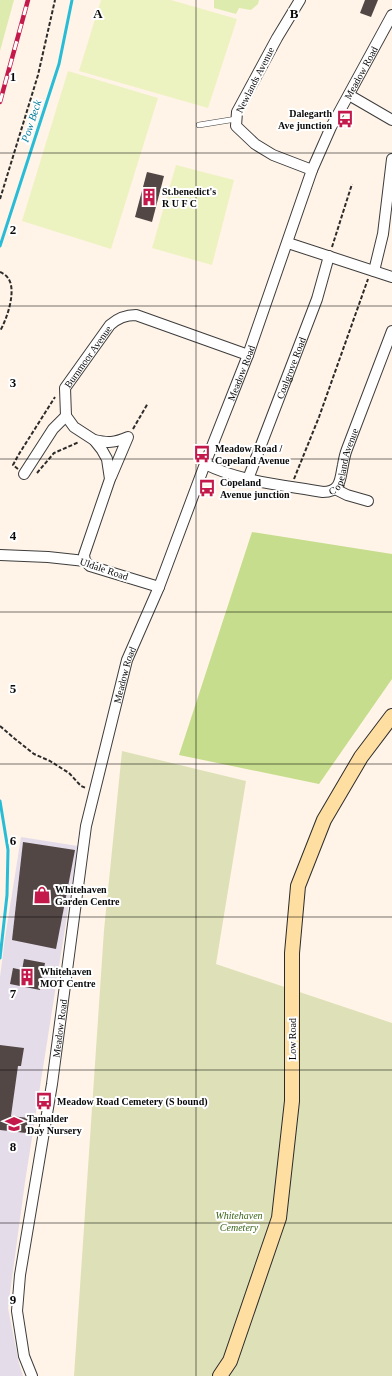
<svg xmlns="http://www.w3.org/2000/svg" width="392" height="1376" font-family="'Times New Roman',serif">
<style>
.industrial{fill:#e5dcea}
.green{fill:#ddecae}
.forest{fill:#c5dd8c}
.cemetery{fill:#dee1b8}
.pitch{fill:#edf2c1}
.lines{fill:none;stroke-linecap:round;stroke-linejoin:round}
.stream{stroke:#29bcd7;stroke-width:3}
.building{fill:#534746}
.lane-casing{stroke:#3d3d3d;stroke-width:6}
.street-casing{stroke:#3d3d3d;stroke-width:12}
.secondary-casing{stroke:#2c2c2c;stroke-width:16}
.path{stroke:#2c2c2c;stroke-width:2;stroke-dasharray:4 2;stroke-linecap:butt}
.lane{stroke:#fff;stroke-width:5}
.street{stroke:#fff;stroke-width:10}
.secondary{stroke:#ffdea2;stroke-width:14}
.rail-casing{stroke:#c3194b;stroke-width:4.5}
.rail{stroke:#fff;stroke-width:3;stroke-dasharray:9;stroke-linecap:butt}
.grid{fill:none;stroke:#0a0a0a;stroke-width:1;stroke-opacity:0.55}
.labels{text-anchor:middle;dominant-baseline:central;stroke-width:4;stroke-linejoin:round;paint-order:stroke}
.street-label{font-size:10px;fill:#0a0a0a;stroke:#fff}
.poi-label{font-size:10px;font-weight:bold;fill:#0a0a0a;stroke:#fff;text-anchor:start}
.park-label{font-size:10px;font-style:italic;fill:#3a6517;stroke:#fff}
.water-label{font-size:11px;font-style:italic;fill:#0c809c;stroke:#fff}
.grid-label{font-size:13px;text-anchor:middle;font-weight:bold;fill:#0a0a0a;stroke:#fff;stroke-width:4;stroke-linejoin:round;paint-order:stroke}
</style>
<rect width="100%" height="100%" fill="#fff4e7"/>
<path class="industrial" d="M21 837 78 846 25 1182 8 1308 19 1363 23 1376H0V977L5 938Z"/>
<g class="green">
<path d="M0 0H14L0 51Z"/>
<path d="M214 0H259L258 4 251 10 239 8 236 14 214 8Z"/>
</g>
<path class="forest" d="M252 532 392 554V679L319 784 179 755Z"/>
<path class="cemetery" d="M122 751 246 781 216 964 392 1023V1376H74L104 930Z"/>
<g class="pitch">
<path d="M101 0H171L237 19 208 108 79 71Z"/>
<path d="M68 71 158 98 111 249 22 221Z"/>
<path d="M176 165 234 180 212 265 152 248Z"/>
</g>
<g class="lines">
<g class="stream">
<path d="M0 246 59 64 72 0"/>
<path d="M0 801 8 850 7 895 0 958"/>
</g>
</g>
<g class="building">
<path d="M365 0H378L371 17 360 13Z"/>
<path d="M147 172 164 176 152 222 135 217Z"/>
<path d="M23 842 75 850 56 949 12 940Z"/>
<path d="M24 959 45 963 40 990 10 984 13 968 22 970Z"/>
<path d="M0 1045 24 1048 21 1066H18L11 1116 28 1118 26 1133 0 1130Z"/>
</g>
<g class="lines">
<g class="lane-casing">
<path id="lane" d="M199 125 236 119"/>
</g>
<g class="street-casing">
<g id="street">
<path d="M300 0 277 38 237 112 236 126 255 144 273 155 312 170"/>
<path d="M349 95 392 120"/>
<path d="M288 243 392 277"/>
<path d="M374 271 383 234 392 159"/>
<path d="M94 440C108 443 114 443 128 437L111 477"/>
<path id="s1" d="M205 464C241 482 284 485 323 492 341 492 340 479 343 465 344 459 345 454 347 449L392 331"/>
<path d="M24 474 53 429 66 416"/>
<path id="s2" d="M248 479 317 299 329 256"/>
<path d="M335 489 347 495 368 501"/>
<path d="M0 555 48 557 85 561 90 566 159 587"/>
<path id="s3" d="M85 561 84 555 110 479 107 459 102 450 94 440 74 427 66 416 65 388 110 325C118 318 125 315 136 315L248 355"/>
<path id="s4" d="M32 1376 24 1356 17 1311 20 1275 52 1084 86 826 127 660 159 587 205 464 248 355 312 170 331 127 392 15"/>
</g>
</g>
<g class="secondary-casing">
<path id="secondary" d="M220 1376 230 1361 279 1218 292 1101V953L298 886 324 820 361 757 392 716"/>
</g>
<g class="path">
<path d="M0 199 38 75 55 0"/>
<path d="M332 247 352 184"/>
<path d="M0 272C2 273 6 275 8 278 17 290 7 319 0 331"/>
<path d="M133 429 148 403"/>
<path d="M18 469 13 465 19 454 55 397"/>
<path d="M37 473 54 453 79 442"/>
<path d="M294 479 319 417 368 279"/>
<path d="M0 726 15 739 34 754 50 761 69 773 81 786 86 788"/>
</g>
<use href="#lane" class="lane"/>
<use href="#street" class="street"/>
<use href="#secondary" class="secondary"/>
<g class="rail-casing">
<path id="rail" d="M0 102 28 0"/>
</g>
<use href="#rail" class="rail"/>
</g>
<path class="grid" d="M196 0V1376M0 153H392M0 306H392M0 459H392M0 612H392M0 764H392M0 917H392M0 1070H392M0 1223H392"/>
<defs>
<g id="bus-bare" transform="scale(1.38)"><path d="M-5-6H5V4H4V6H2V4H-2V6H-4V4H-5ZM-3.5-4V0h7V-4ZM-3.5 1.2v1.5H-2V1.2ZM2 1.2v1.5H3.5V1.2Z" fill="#c3194b" stroke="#fff" stroke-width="2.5" paint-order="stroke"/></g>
<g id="building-bare" transform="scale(1.38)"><path d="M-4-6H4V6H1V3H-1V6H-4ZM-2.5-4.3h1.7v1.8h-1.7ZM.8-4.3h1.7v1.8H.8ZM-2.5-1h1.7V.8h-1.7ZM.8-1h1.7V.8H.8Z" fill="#c3194b" stroke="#fff" stroke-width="2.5" paint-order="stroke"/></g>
<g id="shop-bare" transform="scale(1.38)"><path d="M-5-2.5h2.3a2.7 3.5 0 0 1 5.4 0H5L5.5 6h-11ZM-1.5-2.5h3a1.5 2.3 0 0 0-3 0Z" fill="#c3194b" stroke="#fff" stroke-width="2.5" paint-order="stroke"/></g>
<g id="school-bare" transform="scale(1.38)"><path d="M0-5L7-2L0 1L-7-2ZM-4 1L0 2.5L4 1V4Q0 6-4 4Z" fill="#c3194b" stroke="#fff" stroke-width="2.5" paint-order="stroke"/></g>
</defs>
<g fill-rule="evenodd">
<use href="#bus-bare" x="345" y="119"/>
<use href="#building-bare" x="149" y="197"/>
<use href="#bus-bare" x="202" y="454"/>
<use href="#bus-bare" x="207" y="488"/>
<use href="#shop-bare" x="42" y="895"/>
<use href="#building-bare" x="27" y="977"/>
<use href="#bus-bare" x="44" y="1101"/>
<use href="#school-bare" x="14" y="1124"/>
</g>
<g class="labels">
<g class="street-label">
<text stroke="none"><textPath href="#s4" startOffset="1361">Meadow Road</textPath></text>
<text transform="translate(255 80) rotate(-63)">Newlands Avenue</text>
<text stroke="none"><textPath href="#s3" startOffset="234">Burnmoor Avenue</textPath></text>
<text stroke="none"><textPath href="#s2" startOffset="119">Coalgrove Road</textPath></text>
<text stroke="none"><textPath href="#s4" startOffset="1037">Meadow Road</textPath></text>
<text stroke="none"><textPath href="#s1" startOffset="163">Copeland Avenue</textPath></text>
<text transform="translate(104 569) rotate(19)">Uldale Road</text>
<text stroke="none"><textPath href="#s4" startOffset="713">Meadow Road</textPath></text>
<text stroke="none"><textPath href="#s4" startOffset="353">Meadow Road</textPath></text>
<text transform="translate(292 1039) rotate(-90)">Low Road</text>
</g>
<g class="poi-label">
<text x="332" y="113" text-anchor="end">Dalegarth<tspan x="332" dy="12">Ave junction</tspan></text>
<text x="162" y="191">St.benedict's<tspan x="162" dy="12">R U F C</tspan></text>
<text x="215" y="448">Meadow Road /<tspan x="215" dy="12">Copeland Avenue</tspan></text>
<text x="220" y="482">Copeland<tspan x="220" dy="12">Avenue junction</tspan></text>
<text x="55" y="889">Whitehaven<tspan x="55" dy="12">Garden Centre</tspan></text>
<text x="40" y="971">Whitehaven<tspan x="40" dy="12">MOT Centre</tspan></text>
<text x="57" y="1101">Meadow Road Cemetery (S bound)</text>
<text x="27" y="1118">Tamalder<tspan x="27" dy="12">Day Nursery</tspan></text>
</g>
<g class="park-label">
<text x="239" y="1215">Whitehaven<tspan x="239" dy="12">Cemetery</tspan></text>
</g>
<g class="water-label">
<text transform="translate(31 121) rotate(-72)">Pow Beck</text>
</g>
</g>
<g class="grid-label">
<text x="98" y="18">A</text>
<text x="294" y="18">B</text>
<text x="13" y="81">1</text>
<text x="13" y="234">2</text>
<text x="13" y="387">3</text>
<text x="13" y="540">4</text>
<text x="13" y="693">5</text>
<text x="13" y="845">6</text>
<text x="13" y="998">7</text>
<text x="13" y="1151">8</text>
<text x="13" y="1304">9</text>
</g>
</svg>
